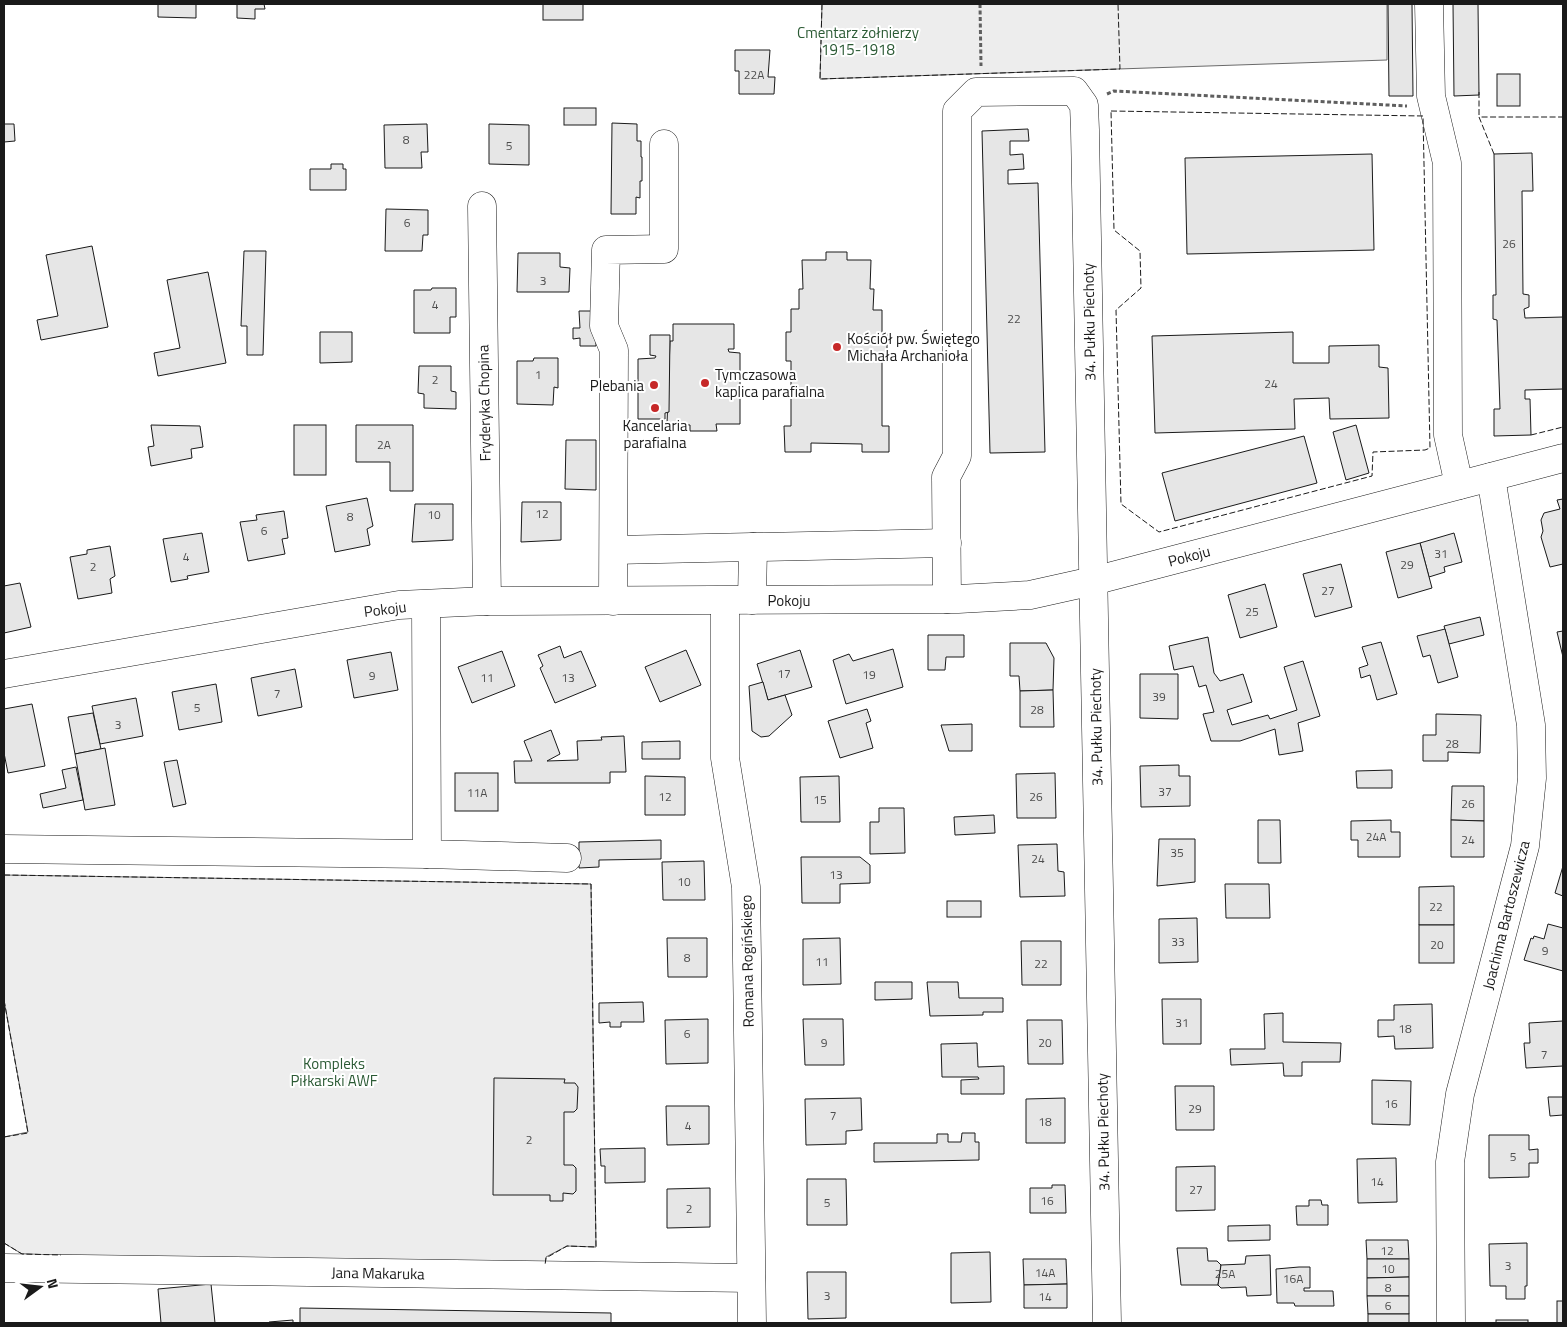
<svg xmlns="http://www.w3.org/2000/svg" width="1567" height="1327" font-family="'Titillium Web',sans-serif">
<style>
.built{fill:#ededed;stroke:#6a6a6a}
.building{fill:#e6e6e6;stroke:#1a1a1a}
.lines{fill:none;stroke-linecap:round;stroke-linejoin:round}
.minor-casing{stroke:#1a1a1a;stroke-width:29}
.path{stroke:#5f5f5f;stroke-width:3;stroke-dasharray:4 2.5;stroke-linecap:butt}
.minor{stroke:#fff;stroke-width:28}
.fence{stroke:#1a1a1a;stroke-width:1;stroke-dasharray:6 2.5;stroke-linecap:butt}
.poi-dot{fill:#c62828;stroke:#fff;stroke-width:2}
.labels{text-anchor:middle;dominant-baseline:central;stroke-width:4;stroke-linejoin:round;paint-order:stroke}
.number-label{font-size:12px;fill:#4d4d4d}
.park-label{font-size:15px;fill:#2b5a34;stroke:#fff}
.street-label{font-size:15px;fill:#1a1a1a;stroke:#fff}
.poi-label{font-size:15px;fill:#1a1a1a;stroke:#fff;text-anchor:start}
</style>
<rect width="100%" height="100%" fill="#fff"/>
<g class="built">
<path d="M822 4H1387V60L820 79Z"/>
<path d="M4 875 591 884 596 1247 567 1246 546 1257 545 1265 329 1263 22 1254 4 1243V1137L28 1132 4 1000Z"/>
</g>
<g class="building">
<path d="M158 4H196V18L158 17Z"/>
<path d="M237 4H264L265 9H255V19L237 18Z"/>
<rect x="543" y="4" width="40" height="16"/>
<path d="M1388 4H1412L1413 96H1389Z"/>
<path d="M1453 4H1478L1479 95 1454 96Z"/>
<path d="M735 50H770L768 77H775L774 94H739V71H735Z"/>
<rect x="1497" y="74" width="23" height="32"/>
<rect x="564" y="108" width="32" height="17"/>
<path d="M612 123 637 124V141H641V157H642V181H640V198L636 197V214H611Z"/>
<path d="M4 124H14L15 141 4 142Z"/>
<path d="M427 124 428 152H421L422 168H385L384 125Z"/>
<path d="M489 124 529 125V165L489 164Z"/>
<path d="M1028 129 1029 141H1010V155L1023 154 1024 169 1008 170V184L1038 183 1045 452 990 453 982 131Z"/>
<path d="M1532 153 1533 191H1522L1523 294 1529 295V307L1524 309 1525 318 1563 317V389L1525 390V399H1530L1531 435 1494 436V409H1500L1497 320 1493 319V295H1496L1494 154Z"/>
<path d="M1372 154 1374 250 1187 254 1185 158Z"/>
<path d="M331 164H343V169H346V190H310V169H331Z"/>
<path d="M386 209 428 210V235H423L422 251H385Z"/>
<path d="M92 246 108 327 41 340 37 320 58 316 46 255Z"/>
<path d="M244 251H266L263 355H247V326H241Z"/>
<path d="M826 252H847V260H871L870 289H874L873 310H882V333H887V361H882V426H889V452H862V444L811 443V452H785L784 426H791V361H786V332H791V309H799V289H803L802 260H826Z"/>
<path d="M518 253H560V267L570 268 569 292H517Z"/>
<path d="M208 272 226 363 158 376 154 353 180 348 167 280Z"/>
<path d="M432 288H456V317H450V333H414V290H431Z"/>
<path d="M579 311H596V346H580V338L573 339V328H580Z"/>
<path d="M673 324H734V349H728L729 352 740 353V424H716L717 431H690V425L667 424 670 341H673Z"/>
<path d="M320 332H352V362L320 363Z"/>
<path d="M1293 332V363H1329V346L1379 345V367L1388 368 1389 418 1330 419 1329 398 1294 399 1295 429 1155 433 1152 336Z"/>
<path d="M650 335H670L669 412 665 413V419H638V359L655 358 656 356 650 355Z"/>
<path d="M534 358H558V388L554 387 553 405 517 404V361H533Z"/>
<path d="M419 366H451V391L456 392V409L424 408V394L418 393Z"/>
<path d="M151 425 200 426 203 447 191 449 192 458 151 466 148 447 154 446Z"/>
<rect x="294" y="425" width="32" height="50"/>
<path d="M356 425H413V491H390V462H356Z"/>
<path d="M1356 425 1369 473 1346 480 1333 432Z"/>
<path d="M1304 436 1317 483 1175 521 1162 473Z"/>
<path d="M566 440H596V490L565 489Z"/>
<path d="M367 498 373 526 367 529 370 545 335 552 326 506Z"/>
<path d="M1563 499V564L1550 567 1541 537 1543 531 1541 520 1544 513 1560 509 1557 500Z"/>
<path d="M522 502H561V540L521 542Z"/>
<path d="M415 504H453V540L412 542Z"/>
<path d="M284 511 288 538 282 539 285 554 248 561 240 522 257 520 256 515Z"/>
<path d="M202 533 209 572 187 576 188 579 171 582 163 539Z"/>
<path d="M1454 533 1462 562 1444 567 1445 572 1429 577 1420 543Z"/>
<path d="M1420 543 1432 588 1398 598 1386 552Z"/>
<path d="M110 546 115 576 110 579 112 593 78 599 70 557 87 554V550Z"/>
<path d="M1341 564 1352 607 1315 617 1303 574Z"/>
<path d="M20 583 31 627 4 633V586Z"/>
<path d="M1265 584 1277 627 1240 638 1228 595Z"/>
<path d="M1480 617 1484 635 1449 644 1444 626Z"/>
<path d="M1445 629 1458 677 1438 683 1430 655 1423 657 1417 636Z"/>
<path d="M1563 631V657L1557 632Z"/>
<path d="M928 635H964V657H946L945 670H928Z"/>
<path d="M1208 637 1214 673 1220 681 1243 674 1252 702 1227 710 1232 725 1268 715 1270 719 1297 710 1284 667 1303 661 1320 716 1298 723 1303 751 1279 755 1275 729 1240 741H1211L1203 714 1214 712 1206 685 1199 687 1193 666 1174 670 1169 646Z"/>
<path d="M1381 642 1397 694 1377 700 1370 675 1361 678 1359 668 1368 665 1362 647Z"/>
<path d="M1010 643H1046L1054 658 1053 690 1020 691 1019 676H1010Z"/>
<path d="M560 646 564 658 581 651 596 686 555 703 540 668 543 666 538 655Z"/>
<path d="M893 649 903 687 846 704 833 660 849 654 853 661Z"/>
<path d="M686 650 701 685 660 702 645 667Z"/>
<path d="M800 650 812 687 768 700 757 664Z"/>
<path d="M502 651 515 686 472 703 458 667Z"/>
<path d="M391 652 398 690 354 698 347 660Z"/>
<path d="M295 669 302 707 258 716 251 678Z"/>
<path d="M1140 674H1178V719L1140 718Z"/>
<path d="M763 682 768 700 785 695 792 715 769 736 761 737 752 731 749 686Z"/>
<path d="M216 684 222 722 179 730 172 692Z"/>
<path d="M1053 690 1054 727H1020V691Z"/>
<path d="M136 698 143 736 100 744 92 706Z"/>
<path d="M32 704 45 766 8 773 4 753V709Z"/>
<path d="M867 709 871 721 866 723 873 748 840 758 828 721Z"/>
<path d="M93 713 101 749 75 754 68 717Z"/>
<path d="M1436 714 1481 715 1480 753 1448 752V761H1423V735H1436Z"/>
<path d="M972 724V751H949L941 725Z"/>
<path d="M551 730 560 754 547 761 578 760 577 741 602 740 601 737 624 736 626 772H610V783H515L514 761H532L524 741Z"/>
<path d="M680 741V759H642V742Z"/>
<path d="M105 748 115 805 85 810 75 754Z"/>
<path d="M177 760 186 804 173 807 164 762Z"/>
<path d="M1179 765V776H1190V806L1141 807 1140 766Z"/>
<path d="M76 767 83 800 43 808 40 794 66 788 62 770Z"/>
<path d="M1392 770V788H1357L1356 771Z"/>
<rect x="455" y="773" width="43" height="38"/>
<path d="M1055 773 1056 818H1017L1016 774Z"/>
<path d="M645 776 685 777V815H645Z"/>
<path d="M839 776 840 822H801L800 777Z"/>
<path d="M1452 786H1484V821L1451 820Z"/>
<path d="M879 808H904L905 853 870 854V822H879Z"/>
<path d="M994 815 995 833 955 835 954 817Z"/>
<path d="M1258 820H1280L1281 863H1258Z"/>
<path d="M1391 820V832H1400V857H1358V840H1351V821Z"/>
<path d="M1451 820 1484 821V857H1451Z"/>
<path d="M1159 839H1195V882L1157 886Z"/>
<path d="M661 840V859L599 860V867L579 868V842Z"/>
<path d="M1057 844 1058 871 1064 872 1065 896 1020 897 1018 845Z"/>
<path d="M801 857H860L870 865V883L840 884V903H802Z"/>
<path d="M704 861 705 900H663L662 862Z"/>
<path d="M1563 866V896L1555 893Z"/>
<path d="M1225 884H1269L1270 918H1226Z"/>
<path d="M1454 886V925H1419V887Z"/>
<rect x="947" y="901" width="34" height="16"/>
<path d="M1197 918 1198 962 1159 963V919Z"/>
<path d="M1548 924 1563 928V971L1524 960 1531 938 1533 939 1534 936 1544 939Z"/>
<rect x="1419" y="925" width="35" height="38"/>
<path d="M667 938H707V977H668Z"/>
<path d="M840 938 841 984 803 985V939Z"/>
<path d="M1021 941H1061V985H1022Z"/>
<path d="M875 982H912V999L875 1000Z"/>
<path d="M927 982H958L959 998H1003V1012H983V1015L930 1016Z"/>
<path d="M1162 999H1201V1044H1163Z"/>
<path d="M643 1002 644 1022H621V1027H610V1022L599 1023V1003Z"/>
<path d="M1432 1004 1433 1048 1395 1049 1394 1036 1378 1037V1020H1394V1005Z"/>
<path d="M1283 1013V1042L1341 1043 1340 1062H1302V1076H1284L1283 1063 1231 1065 1230 1049H1265L1264 1014Z"/>
<path d="M708 1019V1063L666 1064 665 1020Z"/>
<path d="M803 1019H843L844 1065H805Z"/>
<path d="M1027 1020H1062L1063 1064H1028Z"/>
<path d="M1563 1021V1066L1526 1068 1524 1043H1530L1529 1023Z"/>
<path d="M977 1043 978 1067 1004 1066V1094H961V1080L979 1079 978 1077H942L941 1044Z"/>
<path d="M494 1078 565 1079 564 1083H575L578 1087 577 1109 574 1112H564V1165H573L576 1168V1191L573 1194 563 1193V1201H550V1195H493Z"/>
<path d="M1372 1080 1411 1081 1410 1125 1372 1124Z"/>
<path d="M1175 1086H1214V1130H1176Z"/>
<path d="M1548 1097H1563V1115L1550 1116Z"/>
<path d="M861 1098 862 1130 846 1131V1144L806 1145 805 1099Z"/>
<path d="M1065 1098V1143H1026V1099Z"/>
<path d="M666 1106H709V1144L667 1145Z"/>
<path d="M962 1133H975V1142H979V1160L874 1162V1143H937V1134H948V1142H961Z"/>
<path d="M1489 1135H1529V1150L1538 1149V1163H1529V1177L1489 1178Z"/>
<path d="M645 1148V1182L605 1183V1166H601L600 1149Z"/>
<path d="M1396 1158 1397 1202 1358 1203 1357 1159Z"/>
<path d="M1215 1166V1210L1176 1211V1167Z"/>
<path d="M807 1179H846L847 1225H807Z"/>
<path d="M1052 1185H1065L1066 1213H1030V1188H1052Z"/>
<path d="M710 1188V1227L667 1228V1189Z"/>
<path d="M1309 1200H1321L1322 1205H1328V1225H1297L1296 1206H1309Z"/>
<path d="M1270 1225V1240L1228 1241V1226Z"/>
<path d="M1366 1240H1408L1409 1259H1367Z"/>
<path d="M1527 1243V1286H1525V1299H1506V1286H1490L1489 1244Z"/>
<path d="M1177 1248H1207L1208 1261H1217L1221 1265 1218 1285H1181Z"/>
<path d="M990 1252 991 1302 951 1303V1253Z"/>
<path d="M1270 1255 1271 1295 1247 1296 1246 1287 1221 1288 1218 1285 1221 1265 1245 1264 1246 1256Z"/>
<path d="M1023 1259H1066L1067 1284 1024 1285Z"/>
<path d="M1367 1259H1409V1277L1367 1278Z"/>
<path d="M1299 1267H1310V1288H1304V1291H1333L1334 1306H1295L1294 1303H1277L1276 1269Z"/>
<path d="M807 1272H846V1318L808 1319Z"/>
<path d="M1409 1277V1296H1367V1278Z"/>
<path d="M211 1284 215 1323H161L158 1289Z"/>
<path d="M1067 1284V1308H1024V1285Z"/>
<path d="M1367 1296H1409V1314H1368Z"/>
<rect x="1557" y="1301" width="6" height="22"/>
<path d="M300 1308 611 1313V1323H300Z"/>
<rect x="1368" y="1314" width="41" height="9"/>
<path d="M293 1320V1323H269V1322Z"/>
<rect x="1496" y="1320" width="32" height="3"/>
</g>
<g class="lines">
<g class="minor-casing">
<g id="minor">
<path d="M1429 4 1431 96 1447 163 1448 435 1459 485"/>
<path d="M482 206 487 601"/>
<path d="M614 550 947 543"/>
<path d="M947 599 946 477 957 456V111L976 92 1074 91 1084 105 1085 130 1107 1323"/>
<path d="M752 600 753 547"/>
<path d="M613 601 614 350 604 326 606 250 664 249V144"/>
<path d="M725 601V758L746 887 752 1323"/>
<path d="M426 605 427 854 567 858"/>
<path d="M4 674 399 605 487 601 958 599 1030 595 1093 581 1563 458"/>
<path d="M4 849 427 854"/>
<path d="M4 1268 751 1278"/>
<path d="M1451 1323 1450 1162 1460 1094 1525 846 1532 778 1531 725 1491 477"/>
</g>
</g>
<g class="path">
<path d="M980 4 981 66"/>
<path d="M1107 94 1114 91 1407 106"/>
</g>
<use href="#minor" class="minor"/>
<g class="fence">
<path d="M822 4 820 79 1120 69 1118 4"/>
<path d="M1479 92V117"/>
<path d="M1111 111 1423 116 1430 448 1425 450 1373 452 1372 476 1159 532 1121 504 1116 310 1141 288 1140 251 1114 230Z"/>
<path d="M1494 154 1479 117H1563"/>
<path d="M1531 435 1563 427"/>
<path d="M4 875 591 884 596 1247 567 1246 546 1258 545 1265"/>
<path d="M4 1000 28 1133 4 1137"/>
<path d="M4 1243 22 1254 61 1255"/>
</g>
</g>
<g class="poi-dot">
<circle cx="837" cy="347" r="5"/>
<circle cx="705" cy="383" r="5"/>
<circle cx="654" cy="385" r="5"/>
<circle cx="655" cy="408" r="5"/>
</g>
<g class="labels">
<g class="number-label">
<text x="754" y="74">22A</text>
<text x="406" y="139">8</text>
<text x="509" y="145">5</text>
<text x="407" y="222">6</text>
<text x="1509" y="243">26</text>
<text x="543" y="280">3</text>
<text x="435" y="304">4</text>
<text x="1014" y="318">22</text>
<text x="538" y="374">1</text>
<text x="435" y="379">2</text>
<text x="1271" y="383">24</text>
<text x="384" y="444">2A</text>
<text x="542" y="513">12</text>
<text x="434" y="514">10</text>
<text x="350" y="516">8</text>
<text x="264" y="530">6</text>
<text x="1441" y="553">31</text>
<text x="186" y="556">4</text>
<text x="1407" y="564">29</text>
<text x="93" y="566">2</text>
<text x="1328" y="590">27</text>
<text x="1252" y="611">25</text>
<text x="784" y="673">17</text>
<text x="869" y="674">19</text>
<text x="372" y="675">9</text>
<text x="487" y="677">11</text>
<text x="568" y="677">13</text>
<text x="277" y="693">7</text>
<text x="1159" y="696">39</text>
<text x="197" y="707">5</text>
<text x="1037" y="709">28</text>
<text x="118" y="724">3</text>
<text x="1452" y="743">28</text>
<text x="1165" y="791">37</text>
<text x="477" y="792">11A</text>
<text x="665" y="796">12</text>
<text x="1036" y="796">26</text>
<text x="820" y="799">15</text>
<text x="1468" y="803">26</text>
<text x="1376" y="836">24A</text>
<text x="1468" y="839">24</text>
<text x="1177" y="852">35</text>
<text x="1038" y="858">24</text>
<text x="836" y="874">13</text>
<text x="684" y="881">10</text>
<text x="1436" y="906">22</text>
<text x="1178" y="941">33</text>
<text x="1437" y="944">20</text>
<text x="1545" y="950">9</text>
<text x="687" y="957">8</text>
<text x="822" y="961">11</text>
<text x="1041" y="963">22</text>
<text x="1182" y="1022">31</text>
<text x="1405" y="1028">18</text>
<text x="687" y="1033">6</text>
<text x="824" y="1042">9</text>
<text x="1045" y="1042">20</text>
<text x="1544" y="1054">7</text>
<text x="1391" y="1103">16</text>
<text x="1195" y="1108">29</text>
<text x="833" y="1115">7</text>
<text x="1045" y="1121">18</text>
<text x="688" y="1125">4</text>
<text x="529" y="1139">2</text>
<text x="1513" y="1156">5</text>
<text x="1377" y="1181">14</text>
<text x="1196" y="1189">27</text>
<text x="1047" y="1200">16</text>
<text x="827" y="1202">5</text>
<text x="689" y="1208">2</text>
<text x="1387" y="1250">12</text>
<text x="1508" y="1265">3</text>
<text x="1388" y="1268">10</text>
<text x="1045" y="1272">14A</text>
<text x="1225" y="1273">25A</text>
<text x="1293" y="1278">16A</text>
<text x="1388" y="1287">8</text>
<text x="827" y="1295">3</text>
<text x="1045" y="1296">14</text>
<text x="1388" y="1305">6</text>
</g>
<g class="park-label">
<text x="858" y="32">Cmentarz żołnierzy<tspan x="858" dy="17">1915-1918</tspan></text>
<text x="334" y="1063">Kompleks<tspan x="334" dy="17">Piłkarski AWF</tspan></text>
</g>
<g class="street-label">
<text transform="translate(1089 322) rotate(-91)">34. Pułku Piechoty</text>
<text transform="translate(484 403) rotate(-91)">Fryderyka Chopina</text>
<text transform="translate(1189 556) rotate(-15)">Pokoju</text>
<text x="789" y="600">Pokoju</text>
<text transform="translate(385 609) rotate(-7)">Pokoju</text>
<text transform="translate(1096 727) rotate(-91)">34. Pułku Piechoty</text>
<text transform="translate(1506 915) rotate(-76)">Joachima Bartoszewicza</text>
<text transform="translate(747 961) rotate(-91)">Romana Rogińskiego</text>
<text transform="translate(1103 1132) rotate(-91)">34. Pułku Piechoty</text>
<text transform="translate(378 1273) rotate(1)">Jana Makaruka</text>
</g>
<g class="poi-label">
<text x="847" y="338">Kościół pw. Świętego<tspan x="847" dy="17">Michała Archanioła</tspan></text>
<text x="715" y="374">Tymczasowa<tspan x="715" dy="17">kaplica parafialna</tspan></text>
<text x="644" y="385" text-anchor="end">Plebania</text>
<text x="655" y="425" text-anchor="middle">Kancelaria<tspan x="655" dy="17">parafialna</tspan></text>
</g>
</g>
<rect width="1567" height="1327" fill="none" stroke="#1a1a1a" stroke-width="10"/>
<g transform="translate(40 1287) rotate(75)" stroke="#ffffff" stroke-width="4" paint-order="stroke">
<path d="M0-4L9 19L0 12L-9 19Z" fill="#1a1a1a"/>
<text y="-8" font-size="14" font-weight="bold" text-anchor="middle" fill="#1a1a1a">N</text>
</g>
</svg>
